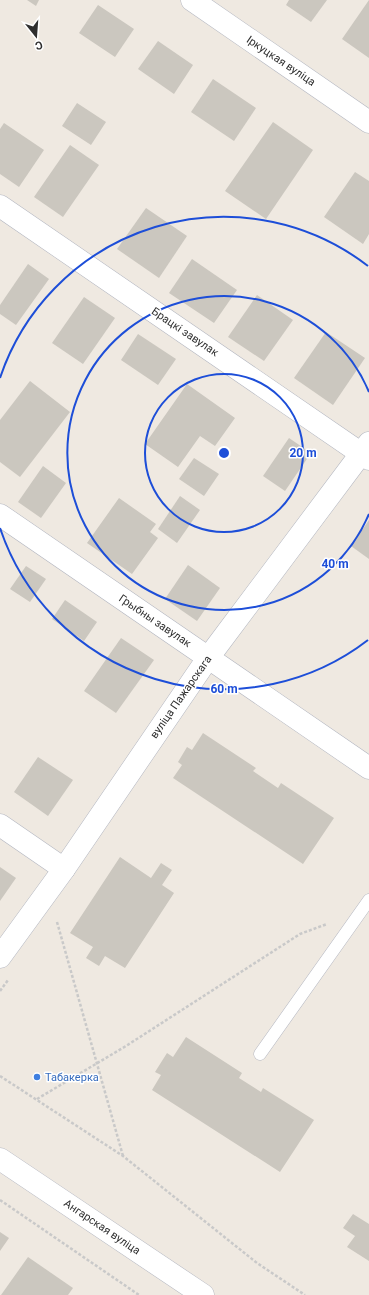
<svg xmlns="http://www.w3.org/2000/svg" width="369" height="1295" font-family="Roboto,sans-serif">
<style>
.building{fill:#cbc7bf}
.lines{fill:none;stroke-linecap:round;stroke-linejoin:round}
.lane-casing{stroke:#b4b7c1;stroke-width:13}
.street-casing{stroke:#b4b7c1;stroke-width:23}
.secondary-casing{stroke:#b4b7c1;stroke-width:23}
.path{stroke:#c9c9c9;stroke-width:2.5;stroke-dasharray:3 2;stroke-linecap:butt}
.lane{stroke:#fff;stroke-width:12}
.street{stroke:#fff;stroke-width:22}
.secondary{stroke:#fff;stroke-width:22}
.ring{fill:none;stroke:#1d4ed8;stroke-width:2}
.shop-dot{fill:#3f7fe0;stroke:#fff;stroke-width:1.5}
.labels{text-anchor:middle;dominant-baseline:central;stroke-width:3;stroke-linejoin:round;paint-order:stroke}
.street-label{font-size:11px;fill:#2e2e2e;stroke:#fff}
.shop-label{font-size:11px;fill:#366cbe;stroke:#fff;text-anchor:start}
.centre{fill:#1d4ed8;stroke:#fff;stroke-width:2}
.ring-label{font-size:12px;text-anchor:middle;font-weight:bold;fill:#1d4ed8;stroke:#fff;stroke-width:3;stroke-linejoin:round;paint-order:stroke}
</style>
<rect width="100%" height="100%" fill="#efe9e1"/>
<g class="building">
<path d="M27 0H39L36 6Z"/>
<path d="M289 0H327L311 22 286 5Z"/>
<path d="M369 0V58L342 39Z"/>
<path d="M98 5 134 29 115 57 79 33Z"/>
<path d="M158 41 193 65 174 94 138 69Z"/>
<path d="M213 79 256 108 234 141 191 112Z"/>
<path d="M77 103 106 122 91 145 62 126Z"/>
<path d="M273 122 313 150 266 219 225 191Z"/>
<path d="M4 123 44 150 19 187 0 174V129Z"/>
<path d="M70 145 99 165 63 217 34 197Z"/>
<path d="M355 172 369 181V234L363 244 324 217Z"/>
<path d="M146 208 187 236 159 278 117 249Z"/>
<path d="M192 259 237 290 214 323 169 293Z"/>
<path d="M28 264 49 279 16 325 0 314V305Z"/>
<path d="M257 295 293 320 264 361 228 337Z"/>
<path d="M84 297 115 318 83 364 52 343Z"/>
<path d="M326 332 365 358 333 405 294 378Z"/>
<path d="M138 334 176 359 158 385 121 360Z"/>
<path d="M30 381 70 412 20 477 0 462V420Z"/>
<path d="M187 384 235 418 215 446 200 436 178 467 145 444Z"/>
<path d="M289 438 311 453 285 491 263 476Z"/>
<path d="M194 458 219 474 204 496 179 479Z"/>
<path d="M43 466 66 483 41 518 18 502Z"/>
<path d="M180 496 200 510 177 543 158 529Z"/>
<path d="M119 498 156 524 150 532 158 538 132 574 87 543Z"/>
<path d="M369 520V559L351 546Z"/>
<path d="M188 565 220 588 197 621 165 599Z"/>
<path d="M26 566 46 579 30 602 10 589Z"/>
<path d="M65 600 97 622 84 641 52 619Z"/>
<path d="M121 638 154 660 116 713 84 691Z"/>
<path d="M203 733 256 768 253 771 278 788 281 783 334 818 303 864 173 778 182 765 178 762 187 747 192 750Z"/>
<path d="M38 757 73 780 48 816 14 792Z"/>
<path d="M120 857 151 878 161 863 172 870 162 885 174 893 125 968 105 956 99 966 86 958 93 947 70 933Z"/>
<path d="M0 867 16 878 0 901Z"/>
<path d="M186 1037 242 1073 239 1078 261 1092 263 1088 314 1120 280 1172 152 1090 161 1075 155 1072 167 1053 173 1057Z"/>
<path d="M353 1214 369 1224V1261L347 1247 355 1236 343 1228Z"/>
<path d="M0 1232 9 1238 0 1251Z"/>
<path d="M28 1257 73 1288 68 1295H1Z"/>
</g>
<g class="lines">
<g class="lane-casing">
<path id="lane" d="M260 1054 369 900"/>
</g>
<g class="street-casing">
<g id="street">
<path d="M0 206 369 459"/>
<path d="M0 515 369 768"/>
<path d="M0 825 64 869"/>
<path d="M0 957 64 869 208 658 369 443"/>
</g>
</g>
<g class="secondary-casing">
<g id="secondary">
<path d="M192 0 369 122"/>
<path d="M0 1159 203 1295"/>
</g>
</g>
<g class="path">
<path d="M57 922 123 1156"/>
<path d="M0 991 8 980"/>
<path d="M0 1076 123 1156 257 1263 305 1295"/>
<path d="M37 1099 126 1046 300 934 327 924"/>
<path d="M0 1200 139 1295"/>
</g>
<use href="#lane" class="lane"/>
<use href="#street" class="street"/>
<use href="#secondary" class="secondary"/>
</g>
<g class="ring">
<circle cx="224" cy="453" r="79"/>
<path d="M369 514A157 157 0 1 1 369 392"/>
<path d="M368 640A236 236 0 0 1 0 528M0 378A236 236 0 0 1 368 266"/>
</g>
<circle class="shop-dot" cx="37" cy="1077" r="4"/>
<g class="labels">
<g class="street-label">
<text transform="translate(281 61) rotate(34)">Іркуцкая вуліца</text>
<text transform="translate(185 332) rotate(34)">Брацкі завулак</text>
<text transform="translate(155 621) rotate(34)">Грыбны завулак</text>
<text transform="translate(181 697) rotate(-55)">вуліца Пажарскага</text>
<text transform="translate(102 1227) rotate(34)">Ангарская вуліца</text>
</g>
<g class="shop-label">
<text x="45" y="1077">Табакерка</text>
</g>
</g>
<circle cx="224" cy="453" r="6" class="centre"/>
<g class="ring-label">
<text x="303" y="457">20 m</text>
<text x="335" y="568">40 m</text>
<text x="224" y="693">60 m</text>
</g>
<g transform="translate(36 36) rotate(163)" stroke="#ffffff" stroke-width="3" paint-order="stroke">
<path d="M0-3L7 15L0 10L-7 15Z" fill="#2e2e2e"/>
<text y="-6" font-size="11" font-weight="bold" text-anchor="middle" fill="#2e2e2e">С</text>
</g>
</svg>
